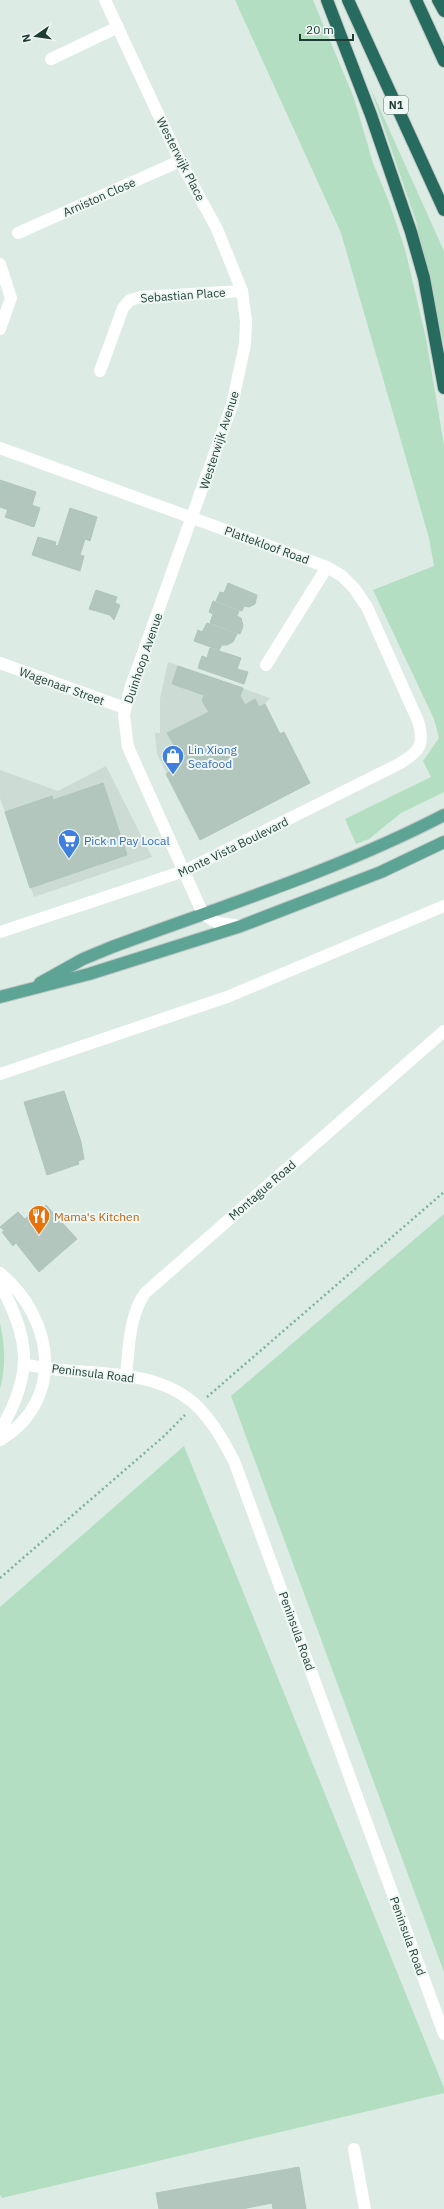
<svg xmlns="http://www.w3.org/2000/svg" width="444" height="2209" font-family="'IBM Plex Sans',sans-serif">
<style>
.built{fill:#ccdbd4}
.green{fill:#b4dec1}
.building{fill:#b3c6be;stroke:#b0c5bd}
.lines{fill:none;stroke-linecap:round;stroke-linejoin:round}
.major-casing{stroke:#c0c8c6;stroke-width:14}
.highway-casing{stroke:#c0c8c6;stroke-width:14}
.path{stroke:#7bb1a2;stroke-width:2.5;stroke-dasharray:2 3;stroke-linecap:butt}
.minor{stroke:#fff;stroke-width:12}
.major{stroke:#5ea494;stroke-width:12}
.highway{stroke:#276a5e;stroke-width:12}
.labels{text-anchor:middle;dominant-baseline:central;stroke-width:4;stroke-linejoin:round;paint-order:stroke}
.shield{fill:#eef7f3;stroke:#5c746d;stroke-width:1}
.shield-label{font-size:11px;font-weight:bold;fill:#1e3c34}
.street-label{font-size:12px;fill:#1e3c34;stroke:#eef7f3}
.shop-label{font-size:12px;fill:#366cbe;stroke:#eef7f3;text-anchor:start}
.food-label{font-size:12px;fill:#c56008;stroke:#eef7f3;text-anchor:start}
</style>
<rect width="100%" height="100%" fill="#ddebe5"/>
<g class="built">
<path d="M168 662 270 698 265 704 280 734 284 732 310 783 200 840 157 754 155 733H160V699Z"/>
<path d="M106 766 152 857 34 897 0 798V770L58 791Z"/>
</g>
<g class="green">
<path d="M235 0H313L354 98 373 163 389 202 405 249 426 338 444 445V792L401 813 369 839 356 844 345 819 431 777 423 761 439 738 434 719 373 590 434 566 429 538 341 233Z"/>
<path d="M370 87 444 251V346L416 221Z"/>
<path d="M444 1214V1972L231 1396Z"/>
<path d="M0 1323C5 1345 6 1367 0 1389Z"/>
<path d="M184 1446 444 2088V2093L2 2198 0 2195V1607Z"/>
</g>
<g class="building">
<path d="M0 480 36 492 32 505 40 508 34 527 5 517 8 510 0 507Z"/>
<path d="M70 508 97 517 90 541 85 539 80 555 84 556 80 571 32 555 38 537 56 542 55 545 58 546Z"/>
<path d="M228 583 257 595 255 604 249 607 244 606 242 611 216 601 220 592 224 593Z"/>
<path d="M96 590 117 597 115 603 120 605 114 620 110 615 89 609Z"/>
<path d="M213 601 239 611 237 616 241 618 243 626 240 634 210 623 213 614 209 612Z"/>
<path d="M207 623 237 634 233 642 227 645H222L219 650 194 641 198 630 202 632Z"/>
<path d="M210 648 241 658 237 669 248 672 244 684 198 668 202 656 207 658Z"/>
<path d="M178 666 243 688 240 696 245 705 255 699 259 707 265 704 280 734 284 732 310 783 200 840 166 774 172 770 163 753 175 747 167 733 209 712 202 701 204 695 172 684Z"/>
<path d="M103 783 127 855 30 888 5 812 52 796 53 800Z"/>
<path d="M64 1091 81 1142 84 1159 78 1161 79 1164 47 1175 24 1102Z"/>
<path d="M46 1205 77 1239 39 1272 16 1243 13 1246 2 1232 5 1231 0 1227 18 1212 25 1219 36 1210 41 1211Z"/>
<path d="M299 2167 306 2209H273L272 2203 242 2209H159L156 2193Z"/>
</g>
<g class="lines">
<g class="major-casing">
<g id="major">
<path d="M40 983 83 959 112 947C223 906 338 870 444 815"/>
<path d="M0 997 89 974 241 926 381 872 444 842"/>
</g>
</g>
<g class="highway-casing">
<g id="highway">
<path d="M327 0 371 115 411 232 424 278 444 388"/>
<path d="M348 0 444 210"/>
<path d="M416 0 444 61"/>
<path d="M438 0 444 11"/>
</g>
</g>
<g class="path">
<path d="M207 1397 444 1192"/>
<path d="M0 1578 163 1437 185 1415"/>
</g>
<g class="minor">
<path d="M105 0 180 161 217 229 242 291 246 321 245 344 232 405 130 689 124 715 128 747 203 914 218 923 241 926"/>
<path d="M51 59 118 27"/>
<path d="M18 233 180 161"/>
<path d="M0 329 11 298 0 264"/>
<path d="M100 371 123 308 130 300 141 297 242 291"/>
<path d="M0 448 327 567 342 576 354 588 367 607 418 721C426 746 418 753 397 765L184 871 0 932"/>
<path d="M0 663 125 708"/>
<path d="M266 665 327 567"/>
<path d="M0 1074 227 997 444 906"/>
<path d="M0 1273C54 1318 66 1400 0 1440"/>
<path d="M0 1284C31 1341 33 1374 0 1431"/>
<path d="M25 1365C37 1366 49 1369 61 1370 108 1374 163 1372 199 1408 214 1424 224 1442 234 1461L444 2034"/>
<path d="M126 1375C129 1348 129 1316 145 1293L444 1031"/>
<path d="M354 2149 365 2209"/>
</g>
<use href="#major" class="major"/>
<use href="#highway" class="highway"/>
</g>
<defs>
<g id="shop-pin" transform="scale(1.15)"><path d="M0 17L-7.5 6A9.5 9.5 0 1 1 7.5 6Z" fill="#3f7fe0" stroke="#eef7f3"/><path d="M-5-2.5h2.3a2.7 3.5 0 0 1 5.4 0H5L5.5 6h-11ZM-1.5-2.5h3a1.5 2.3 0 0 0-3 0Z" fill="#fff"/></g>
<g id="supermarket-pin" transform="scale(1.15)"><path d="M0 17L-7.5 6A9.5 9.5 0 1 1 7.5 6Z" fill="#3f7fe0" stroke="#eef7f3"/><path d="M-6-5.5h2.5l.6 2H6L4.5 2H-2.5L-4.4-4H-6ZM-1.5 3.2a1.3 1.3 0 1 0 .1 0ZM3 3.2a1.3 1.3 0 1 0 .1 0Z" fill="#fff"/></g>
<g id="restaurant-pin" transform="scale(1.15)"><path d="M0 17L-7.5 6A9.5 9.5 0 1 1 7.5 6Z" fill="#e8710a" stroke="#eef7f3"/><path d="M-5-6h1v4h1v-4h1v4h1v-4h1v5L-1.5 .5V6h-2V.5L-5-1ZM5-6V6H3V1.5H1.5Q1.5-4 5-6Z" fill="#fff"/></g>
</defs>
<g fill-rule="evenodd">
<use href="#shop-pin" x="173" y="756"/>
<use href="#supermarket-pin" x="69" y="840"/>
<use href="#restaurant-pin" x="39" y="1216"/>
</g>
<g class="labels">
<rect class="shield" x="384" y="96" width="24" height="18" rx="3"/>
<g class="shield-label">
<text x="396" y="105">N1</text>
</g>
<g class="street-label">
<text transform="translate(181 159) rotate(63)">Westerwijk Place</text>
<text transform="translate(99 197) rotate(-24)">Arniston Close</text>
<text transform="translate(183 295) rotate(-4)">Sebastian Place</text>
<text transform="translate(219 440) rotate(-72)">Westerwijk Avenue</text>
<text transform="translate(267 545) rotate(20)">Plattekloof Road</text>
<text transform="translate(143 658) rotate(-71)">Duinhoop Avenue</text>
<text transform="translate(62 686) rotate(20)">Wagenaar Street</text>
<text transform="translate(233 847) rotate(-26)">Monte Vista Boulevard</text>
<text transform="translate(262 1190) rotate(-41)">Montague Road</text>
<text transform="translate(93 1373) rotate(7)">Peninsula Road</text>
<text transform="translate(297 1631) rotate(70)">Peninsula Road</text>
<text transform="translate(408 1936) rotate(70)">Peninsula Road</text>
</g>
<g class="shop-label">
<text x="188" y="749">Lin Xiong<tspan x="188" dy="14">Seafood</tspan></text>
<text x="84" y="840">Pick n Pay Local</text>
</g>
<g class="food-label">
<text x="54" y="1216">Mama's Kitchen</text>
</g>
</g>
<g transform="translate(36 36) rotate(257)" stroke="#eef7f3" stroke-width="3" paint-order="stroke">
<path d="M0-3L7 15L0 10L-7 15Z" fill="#1e3c34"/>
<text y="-6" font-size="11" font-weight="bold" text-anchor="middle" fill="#1e3c34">N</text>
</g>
<path d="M300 34v6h53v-6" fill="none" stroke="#1e3c34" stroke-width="2"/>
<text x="306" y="34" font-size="12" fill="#1e3c34" stroke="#eef7f3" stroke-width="3" paint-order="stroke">20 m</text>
</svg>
